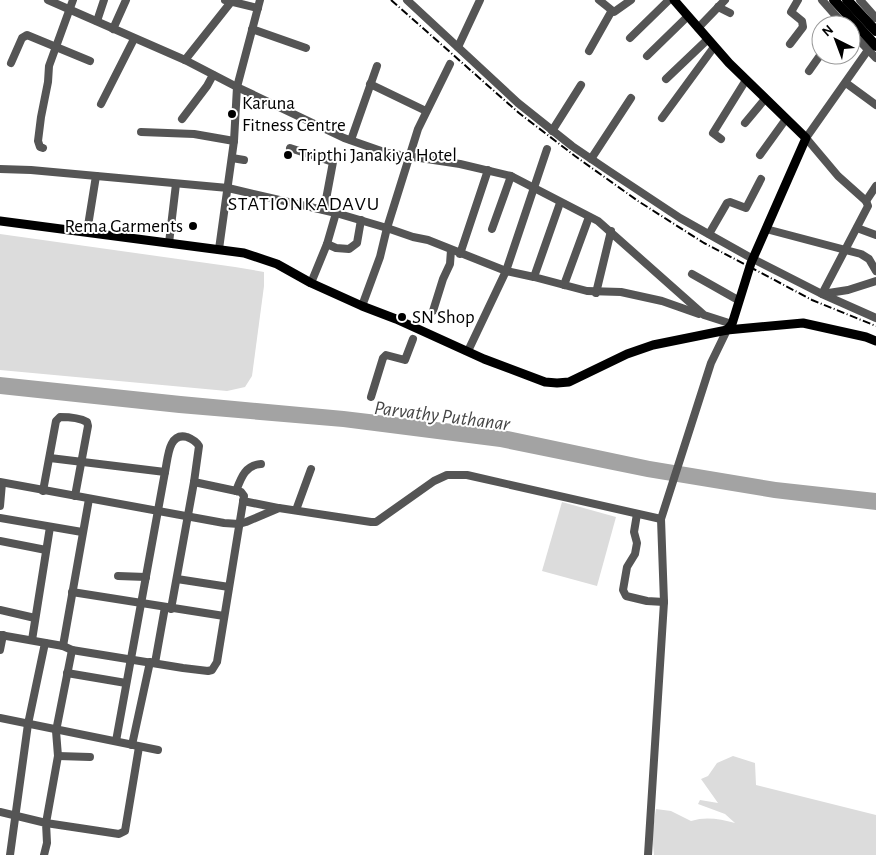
<svg xmlns="http://www.w3.org/2000/svg" width="876" height="855" font-family="'Alegreya Sans',sans-serif">
<style>
.green{fill:#dcdcdc}
.water{fill:#a3a3a3}
.lines{fill:none;stroke-linecap:round;stroke-linejoin:round}
.minor{stroke:#555;stroke-width:8}
.major{stroke:#000;stroke-width:9}
.highway{stroke:#000;stroke-width:10}
.rail{stroke:#000;stroke-width:2;stroke-dasharray:8 2.5 1 2.5;stroke-linecap:butt}
.poi-dot{fill:#000;stroke:#fff;stroke-width:2}
.labels{text-anchor:middle;dominant-baseline:central;stroke-width:4;stroke-linejoin:round;paint-order:stroke}
.poi-label{font-size:19px;fill:#000;stroke:#fff;text-anchor:start}
.neighbourhood-label{font-size:20px;letter-spacing:1px;fill:#000;stroke:#fff}
.water-label{font-size:20px;font-style:italic;fill:#444;stroke:#fff}
</style>
<rect width="100%" height="100%" fill="#fff"/>
<g class="green">
<path d="M0 234 235 267 264 272V286L252 376 245 387 227 391 0 370Z"/>
<path d="M562 502 616 517 597 586 542 571Z"/>
<path d="M733 756 755 763 756 785 876 815V855H654L652 834 656 809 671 811 691 821C706 816 720 819 735 823L725 814 698 804 700 800 718 803 701 779 708 776 717 763Z"/>
</g>
<path class="water" d="M0 377 181 396 344 411 503 430 650 461 776 482 876 493V510L774 498 647 477 500 447 343 427 179 413 0 394Z"/>
<g class="lines">
<g class="minor">
<path d="M48 0 185 60 237 87 344 138 387 153 460 164 511 176 598 221 704 315 732 324"/>
<path d="M225 0 258 8"/>
<path d="M407 0 518 103 572 146 609 171 680 218 753 259 822 294 876 318"/>
<path d="M599 0 614 12 631 0"/>
<path d="M822 0 844 25"/>
<path d="M860 0 876 18"/>
<path d="M718 7 730 13"/>
<path d="M97 21 104 0"/>
<path d="M698 28 725 0"/>
<path d="M113 29 126 0"/>
<path d="M252 29 306 48"/>
<path d="M851 32 876 58"/>
<path d="M630 38 669 0"/>
<path d="M790 44 803 27 802 21 791 12 798 0"/>
<path d="M458 47 480 0"/>
<path d="M868 50 806 138 838 176 866 201 868 206 822 294 848 290 876 281"/>
<path d="M589 51 611 12"/>
<path d="M647 56 687 17"/>
<path d="M185 60 231 2"/>
<path d="M11 63 22 38 27 35 90 61"/>
<path d="M809 71 821 54"/>
<path d="M666 79 707 40"/>
<path d="M846 83 876 105"/>
<path d="M370 84 426 111"/>
<path d="M101 104 134 39"/>
<path d="M662 118 714 47"/>
<path d="M182 119 207 86 213 75"/>
<path d="M745 123 765 99"/>
<path d="M552 131 581 85"/>
<path d="M141 132 194 134 234 141"/>
<path d="M721 139 713 133 746 80"/>
<path d="M351 140 377 66"/>
<path d="M43 148 40 147 38 141 41 117 48 82 49 66 73 0"/>
<path d="M290 148 333 162 324 210"/>
<path d="M760 155 786 119"/>
<path d="M232 158 244 160"/>
<path d="M591 159 631 98"/>
<path d="M0 169 31 170 228 188 336 213 387 228 418 129 450 64"/>
<path d="M866 201 876 186"/>
<path d="M857 228 876 235"/>
<path d="M492 229 511 176"/>
<path d="M766 229 861 254 869 259 876 271"/>
<path d="M87 232 96 176"/>
<path d="M709 234 727 203 730 202 746 208 761 179"/>
<path d="M169 243 176 184"/>
<path d="M327 244 336 248 349 249 357 243 361 220"/>
<path d="M219 249 234 141 237 87 260 0"/>
<path d="M460 254 488 170"/>
<path d="M692 274 738 300"/>
<path d="M534 277 560 203"/>
<path d="M311 283 327 244 336 213"/>
<path d="M564 285 589 217"/>
<path d="M596 293 611 231"/>
<path d="M362 306 380 257 387 228 413 237 428 240 506 271 534 277 587 291 621 292 662 301 699 314"/>
<path d="M433 311 443 279 450 264 451 250"/>
<path d="M468 351 506 271 547 149"/>
<path d="M371 397 383 358 386 355 405 360 413 339"/>
<path d="M50 458 165 472"/>
<path d="M0 482 224 523 239 524 246 522 279 508 371 522H376L434 481 447 475H467L661 519"/>
<path d="M43 491 56 421 60 417C68 417 80 418 87 422L88 426 75 496"/>
<path d="M236 491C241 478 245 465 261 464"/>
<path d="M243 501 278 508"/>
<path d="M0 506 2 483"/>
<path d="M296 510 311 469"/>
<path d="M637 514 634 532 637 543 635 554 627 567 623 590 626 596 647 601 664 602"/>
<path d="M0 518 82 532"/>
<path d="M0 541 46 550"/>
<path d="M118 576 146 577"/>
<path d="M177 579 229 587"/>
<path d="M72 592 224 616"/>
<path d="M0 610 35 618"/>
<path d="M0 635 63 646 72 650 183 668 208 671 212 670 217 662 244 496 241 492 194 482"/>
<path d="M32 640 50 527"/>
<path d="M63 646 89 499"/>
<path d="M0 650 3 635"/>
<path d="M72 650 56 731 58 756 46 823 119 834 125 831 139 747"/>
<path d="M155 663 165 607"/>
<path d="M67 673 126 683"/>
<path d="M0 718 158 750"/>
<path d="M116 741 165 472C168 459 168 432 187 437 192 439 196 441 199 446L194 482 171 609"/>
<path d="M132 745 150 662"/>
<path d="M58 756 90 757"/>
<path d="M0 812 46 823 47 843 44 855"/>
<path d="M10 855 28 724 45 643"/>
<path d="M648 855 664 602 661 519 711 363 727 330"/>
</g>
<g class="major">
<path d="M674 0 729 63 806 138 751 263 732 324 727 330"/>
<path d="M0 221 244 253 277 264 311 283 362 306 396 319 484 359 545 382 557 383 569 382 627 354 653 345 727 330 803 323 866 337 876 341"/>
</g>
<g class="highway">
<path d="M834 0 876 46"/>
<path d="M847 0 876 31"/>
</g>
<path class="rail" d="M391 0 519 113 575 156 638 201 704 243 750 267 812 300 876 326"/>
</g>
<g class="poi-dot">
<circle cx="232" cy="114" r="5"/>
<circle cx="288" cy="155" r="5"/>
<circle cx="193" cy="226" r="5"/>
<circle cx="402" cy="317" r="5"/>
</g>
<g class="labels">
<g class="poi-label">
<text x="242" y="103">Karuna<tspan x="242" dy="22">Fitness Centre</tspan></text>
<text x="298" y="155">Tripthi Janakiya Hotel</text>
<text x="183" y="226" text-anchor="end">Rema Garments</text>
<text x="412" y="317">SN Shop</text>
</g>
<g class="neighbourhood-label">
<text x="304" y="204">STATIONKADAVU</text>
</g>
<g class="water-label">
<text transform="translate(442 416) rotate(7)">Parvathy Puthanar</text>
</g>
</g>
<g transform="translate(836 40) rotate(318)"><circle r="24" fill="#ffffff" stroke="#999999"/>
<path d="M0-4L9 19L0 12L-9 19Z" fill="#000000"/>
<text y="-8" font-size="14" font-weight="bold" text-anchor="middle" fill="#000000">N</text>
</g>
</svg>
